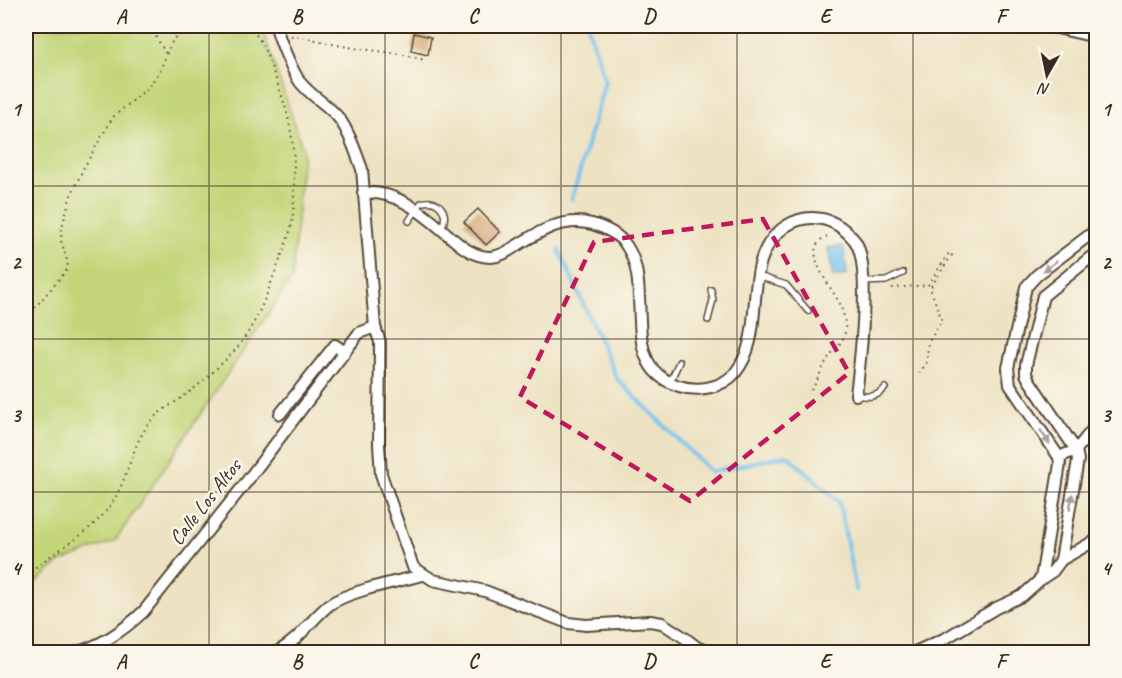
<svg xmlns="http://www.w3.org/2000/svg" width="1122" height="678" font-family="Caveat,sans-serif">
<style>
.green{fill:#c3d578;stroke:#7f804b;stroke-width:1.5}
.water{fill:#73c2ee;stroke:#577686;stroke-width:1.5}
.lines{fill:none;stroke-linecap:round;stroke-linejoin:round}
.stream{stroke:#73c2ee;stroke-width:4}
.building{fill:#d6a97b}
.lane-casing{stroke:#564637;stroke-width:8}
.street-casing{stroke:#564637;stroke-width:14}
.path{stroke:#564637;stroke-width:2;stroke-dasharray:1.5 4.5;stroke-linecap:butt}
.lane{stroke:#fff;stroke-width:5}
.street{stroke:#fff;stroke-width:10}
.oneway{fill:#a79f9a}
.marked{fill:none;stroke:#c2185b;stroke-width:4.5;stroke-dasharray:12 8;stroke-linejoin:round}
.grid{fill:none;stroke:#3b2a1e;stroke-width:1.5;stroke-opacity:0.55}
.labels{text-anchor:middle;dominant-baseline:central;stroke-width:5;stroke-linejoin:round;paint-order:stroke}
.street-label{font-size:21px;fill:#3b2a1e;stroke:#fbf7ec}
.neatline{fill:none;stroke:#3b2a1e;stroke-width:2}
.grid-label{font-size:20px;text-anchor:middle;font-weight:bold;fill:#3b2a1e}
</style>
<rect width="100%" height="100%" fill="#fbf7ec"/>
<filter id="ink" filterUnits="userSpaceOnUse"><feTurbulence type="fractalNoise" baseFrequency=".0167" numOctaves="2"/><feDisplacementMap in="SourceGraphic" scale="12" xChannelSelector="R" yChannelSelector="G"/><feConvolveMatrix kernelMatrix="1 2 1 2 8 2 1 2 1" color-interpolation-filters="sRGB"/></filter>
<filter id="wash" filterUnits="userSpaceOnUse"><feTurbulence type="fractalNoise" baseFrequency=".008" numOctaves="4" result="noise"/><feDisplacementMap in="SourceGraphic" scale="24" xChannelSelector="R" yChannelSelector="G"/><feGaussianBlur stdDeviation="1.35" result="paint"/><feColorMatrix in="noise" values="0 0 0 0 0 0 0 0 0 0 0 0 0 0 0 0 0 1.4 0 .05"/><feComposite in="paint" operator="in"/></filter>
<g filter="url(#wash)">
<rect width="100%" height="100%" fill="#ede3c3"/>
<path class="green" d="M26 26H256L262 28 303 150 292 278 115 541 60 562 26 591Z"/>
<path class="water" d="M843 246 847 275 833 277 828 248Z"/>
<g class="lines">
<g class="stream">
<path d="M572 199 605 81 588 26"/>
<path d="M559 250 617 379 711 472 787 455 839 502 856 590"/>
</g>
</g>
<g id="blocks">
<g class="building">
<path d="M414 33 431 37 428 55 411 51Z"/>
<path d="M478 209 500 232 486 245 464 222Z"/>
</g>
</g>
</g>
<g filter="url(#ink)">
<use href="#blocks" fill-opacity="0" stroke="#564637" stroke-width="1.5"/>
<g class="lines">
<g class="lane-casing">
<g id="lane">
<path d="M409 221 421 203C438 197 451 213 441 228"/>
<path d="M758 276 786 285 808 311"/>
<path d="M863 282 886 281 903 273"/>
<path d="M708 320 713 300 711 290"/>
<path d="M670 382 679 362"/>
<path d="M856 395C868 397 877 398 885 388"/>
</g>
</g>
<g class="street-casing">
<g id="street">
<path d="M276 26C279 39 292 71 300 82 311 97 330 105 341 121 351 136 356 153 362 169L375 327 380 342 379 445 381 474 413 567 433 580 485 591 568 623 586 625 650 621 662 623 685 638 698 648 712 652"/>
<path d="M1048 26 1096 37"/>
<path d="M363 193C393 190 418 209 440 228 455 240 469 257 491 257 501 256 507 252 516 246 539 232 563 216 592 224 606 228 618 234 626 245 656 288 616 367 679 386 698 392 722 388 735 373 770 331 737 259 786 226 794 221 803 218 812 218 830 218 844 227 855 241 872 266 860 363 856 395"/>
<path d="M280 414 335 345 345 352"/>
<path d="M1059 457 1076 450 1096 425"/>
<path d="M1061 560 1078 460 1076 450 1029 380 1026 374V365L1043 296 1096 253"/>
<path d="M1041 579 1060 464 1059 457 1010 385 1008 368 1026 287 1037 275 1096 230"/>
<path d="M77 652C103 645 124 630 144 611L244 485 359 333 375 327"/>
<path d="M277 652C301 639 309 621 329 605 348 591 399 581 423 575"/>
<path d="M915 652 946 638 996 608 1022 596 1041 579 1053 571 1061 560 1096 540"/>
</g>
</g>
<g class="path">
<path d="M150 26 166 54"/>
<path d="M26 27V26"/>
<path d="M291 36C308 37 321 42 337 45 366 51 395 51 424 60"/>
<path d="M892 288 928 285 949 253 952 255 930 288 942 320 928 343 927 362 917 377"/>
<path d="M26 316 33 310 66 271 68 263 61 241 62 227 70 198 83 169 113 117 147 89 160 71 170 45 183 26"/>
<path d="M811 390C818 381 820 372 826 362 831 351 844 344 845 331 846 323 843 311 840 304 831 286 795 245 831 235"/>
<path d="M26 575C54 550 91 535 112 503 129 477 131 445 151 421 160 410 175 403 187 394 204 381 222 364 237 348 254 327 265 300 274 275 280 260 286 244 291 228 294 215 294 201 294 188 295 144 291 118 275 77 268 58 263 39 248 26"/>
</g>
<use href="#lane" class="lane"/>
<use href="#street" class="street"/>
</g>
<defs><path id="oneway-solid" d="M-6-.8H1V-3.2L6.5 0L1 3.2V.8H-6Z" transform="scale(1.5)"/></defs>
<g class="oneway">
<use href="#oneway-solid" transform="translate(1050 266) rotate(143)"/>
<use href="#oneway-solid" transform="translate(1045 437) rotate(56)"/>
<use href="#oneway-solid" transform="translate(1071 502) rotate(-80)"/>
</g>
</g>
<path class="marked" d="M763 219 849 373 690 501 520 397 594 242Z"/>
<path class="grid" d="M209 26V652M385 26V652M561 26V652M737 26V652M913 26V652M26 186H1096M26 339H1096M26 492H1096"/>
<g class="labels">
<g class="street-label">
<text transform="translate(205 502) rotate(-52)">Calle Los Altos</text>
</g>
</g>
<rect width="1122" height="678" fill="none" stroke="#fbf7ec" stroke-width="66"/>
<g transform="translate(1047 75) rotate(189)" stroke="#fbf7ec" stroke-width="4.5" paint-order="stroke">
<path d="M0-4.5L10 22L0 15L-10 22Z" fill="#3b2a1e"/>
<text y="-9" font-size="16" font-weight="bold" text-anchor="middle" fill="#3b2a1e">N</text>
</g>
<rect x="33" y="33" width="1056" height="612" class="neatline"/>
<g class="grid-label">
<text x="121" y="23">A</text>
<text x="297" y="23">B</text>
<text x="473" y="23">C</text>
<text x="649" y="23">D</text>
<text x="825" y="23">E</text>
<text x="1001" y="23">F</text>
<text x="16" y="116">1</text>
<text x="1106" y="116">1</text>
<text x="16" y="269">2</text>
<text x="1106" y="269">2</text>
<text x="16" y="422">3</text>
<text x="1106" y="422">3</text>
<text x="16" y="575">4</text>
<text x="1106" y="575">4</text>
<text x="121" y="668">A</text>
<text x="297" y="668">B</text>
<text x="473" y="668">C</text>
<text x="649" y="668">D</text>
<text x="825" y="668">E</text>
<text x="1001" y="668">F</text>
</g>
</svg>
